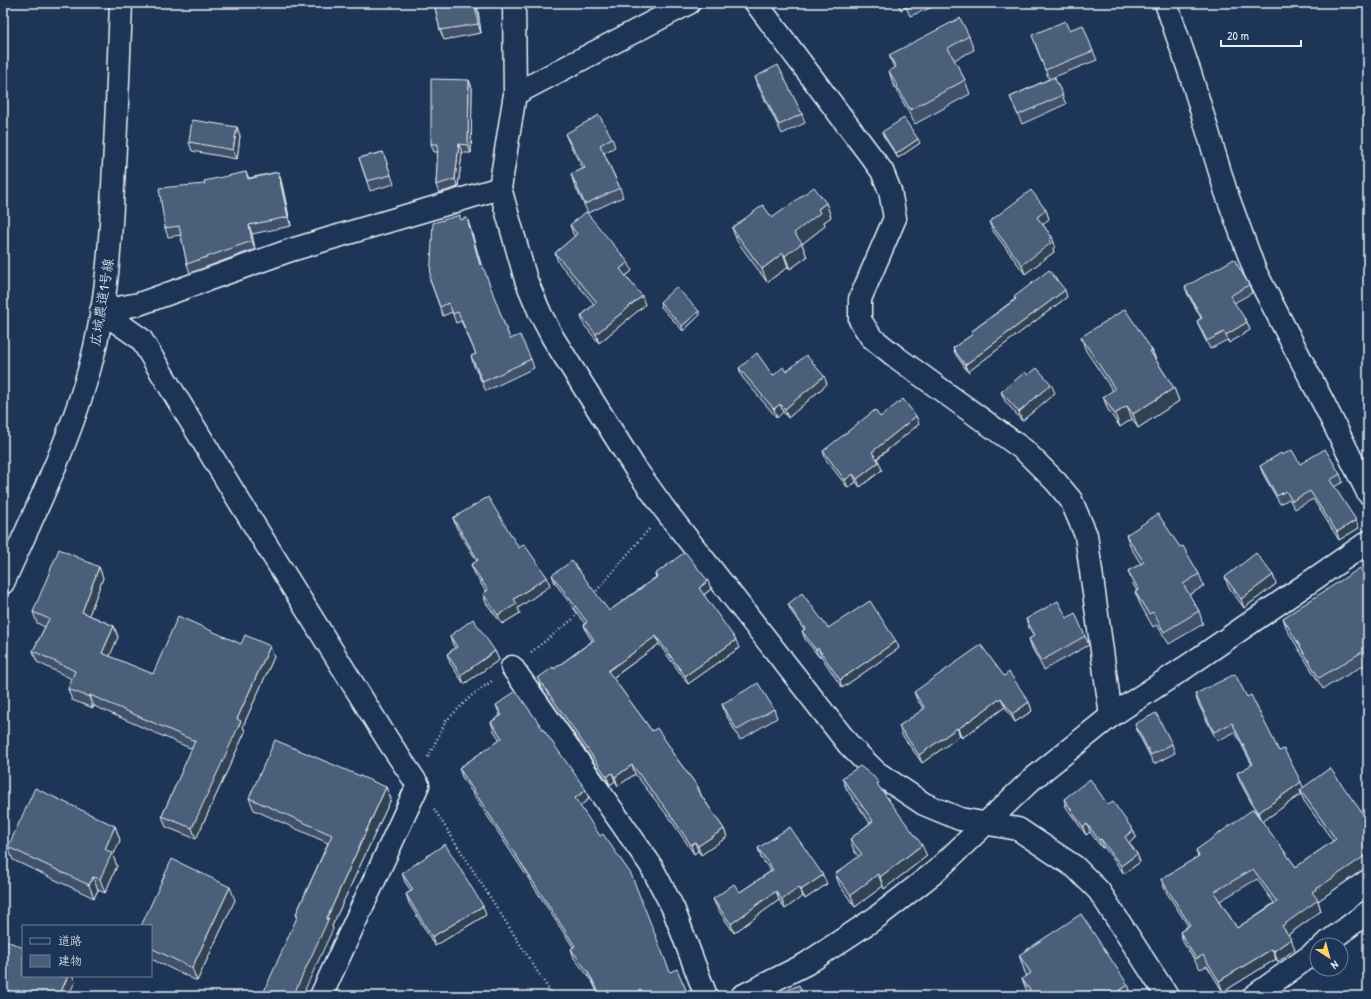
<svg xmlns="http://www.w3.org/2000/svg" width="1371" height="999" font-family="'Patrick Hand','Klee One',sans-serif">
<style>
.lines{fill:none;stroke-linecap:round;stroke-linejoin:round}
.street-casing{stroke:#e8f1f8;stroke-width:25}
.secondary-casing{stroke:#e8f1f8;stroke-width:25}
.path{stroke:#e8f1f8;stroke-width:2.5;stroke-dasharray:1 3;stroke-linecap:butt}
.street{stroke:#1d3557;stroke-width:22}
.secondary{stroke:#1d3557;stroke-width:22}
.wall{fill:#3f5169;stroke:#e8f1f8;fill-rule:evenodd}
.shaded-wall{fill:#334255;stroke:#e8f1f8}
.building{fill:#495e7a;stroke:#e8f1f8;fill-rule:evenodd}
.labels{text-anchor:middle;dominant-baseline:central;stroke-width:3.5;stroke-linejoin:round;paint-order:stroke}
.street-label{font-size:14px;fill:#e8f1f8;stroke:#1d3557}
</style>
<rect width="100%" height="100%" fill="#1d3557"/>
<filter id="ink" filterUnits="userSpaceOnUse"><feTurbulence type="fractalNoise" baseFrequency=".025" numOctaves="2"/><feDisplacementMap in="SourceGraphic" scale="8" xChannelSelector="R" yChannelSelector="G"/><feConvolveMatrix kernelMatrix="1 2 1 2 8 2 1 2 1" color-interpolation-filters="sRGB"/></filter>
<g filter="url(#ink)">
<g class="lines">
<g class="street-casing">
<g id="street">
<path d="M514 3 515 94 500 188 526 280 540 313 553 338 635 468 665 510 849 745 876 772 924 804 960 819 1018 829 1075 867 1099 891 1167 996"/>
<path d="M756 3 882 171 890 191 895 218 860 299V320L871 337 896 357 1024 450 1056 482 1071 500 1086 535 1111 716"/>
<path d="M1166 3 1191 76 1226 192 1255 271 1324 404 1368 493"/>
<path d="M515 94 689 3"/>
<path d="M512 667 650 864 673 908 706 996"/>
<path d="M1324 945 1368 912"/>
<path d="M321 996 418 785 389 742 236 496 141 339 101 311 139 304 291 250 500 188"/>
<path d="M742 996 806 964 877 917 935 872 1030 781 1111 716 1186 667 1368 542"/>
<path d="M1254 996 1317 951"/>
</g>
</g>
<g class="secondary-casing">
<path id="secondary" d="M3 583C37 507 76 429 95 347 109 287 111 227 114 166 117 112 119 57 121 3"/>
</g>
<g class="path">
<path d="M594 594 649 529"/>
<path d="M531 652 572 620 579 611"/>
<path d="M428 757 446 721 471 696 492 681"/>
<path d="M434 809 553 996"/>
</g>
<use href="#street" class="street"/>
<use href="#secondary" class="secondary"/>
</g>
<g class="wall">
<path d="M434 3H477L481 33 444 40 440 30Z"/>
<path d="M897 3H939L940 4 910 16 906 7 901 10Z"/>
<path d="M1069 30 1093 51 1097 60 1054 77 1066 104 1022 124 1010 97 1049 79 1035 44Z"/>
<path d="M969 36 974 50 954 60 965 80 970 94 915 124 893 84 889 71 894 68 889 55Z"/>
<path d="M755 77 802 114 805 123 782 134 758 86Z"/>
<path d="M469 80 472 88 471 153H462L458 187 439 193 436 185 438 152H434L431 144Z"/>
<path d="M237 127 240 136 237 159 192 151 189 142Z"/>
<path d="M882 132 920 143 898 158 884 137Z"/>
<path d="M565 134 612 138 615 147 604 153 620 188 623 197 588 213 574 184 571 174 583 169 569 143Z"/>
<path d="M383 152 394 184 370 191 359 158Z"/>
<path d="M246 172 249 178 278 172 281 180 291 226 252 234 255 249 190 273 187 264 181 235 168 237 165 228 205 184Z"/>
<path d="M826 203 831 217 824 222 825 226 802 244 807 257 790 269 788 267 767 282 737 241 732 228Z"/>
<path d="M1046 210 1049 219 1043 225 1052 237 1055 246 1053 249 1054 252 1025 274 993 231 989 222Z"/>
<path d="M467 218 470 227 481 265 510 339 531 359 534 368 486 391 474 366 471 356 476 354 461 321 456 323 452 312 443 316 430 280 461 220Z"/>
<path d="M570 225 632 271 626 276 645 305 599 343 584 325 581 316 594 304 558 262 555 253 575 236 573 234Z"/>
<path d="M1249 285 1252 293 1234 303 1247 322 1250 330 1229 343 1227 340 1210 349 1200 329 1197 321 1201 318 1188 295 1185 287Z"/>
<path d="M1014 297H1067L968 372 956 355 953 348 973 334 972 331 1015 299Z"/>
<path d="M660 302 700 315 683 331 661 307Z"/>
<path d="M1081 337 1152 350 1156 360 1174 388 1179 401 1138 428 1132 419 1120 427 1108 410 1103 397 1113 391 1086 351Z"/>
<path d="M739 368 773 376 786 372 827 384 788 418 783 412 777 418 742 377Z"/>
<path d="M1028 375 1055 393 1022 421 1005 401 1001 392Z"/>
<path d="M916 416 919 424 877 459 882 470 860 487 856 482 848 488 826 460 823 451 880 417Z"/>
<path d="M1300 464 1340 474 1343 482 1334 487 1359 528 1339 540 1313 499 1295 509 1289 499 1280 504 1263 474 1260 466Z"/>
<path d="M453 518 519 548 547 577 550 586 518 608 520 613 502 624 486 603 483 594 486 592 475 574 471 565 477 561 456 527Z"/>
<path d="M1126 535 1180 547 1199 574 1204 586 1189 595 1199 611 1203 624 1169 644 1157 625 1153 627 1140 604 1135 592 1137 591 1133 584 1128 571 1141 564 1131 548Z"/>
<path d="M99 567 103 578 89 615 114 626 118 637 109 657 153 674 241 644 274 657 243 726 245 732 196 839 166 827 162 816 192 749 94 706 93 708 72 700 68 689 72 679 37 662 33 651 45 627 37 623 33 612Z"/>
<path d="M655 574 711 589 704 595 739 648 688 684 659 644 613 678 652 731 674 755 698 787 701 795 724 829 727 837 701 855 698 851 694 854 670 819 635 774 618 786 615 781 610 785 541 687 538 678 554 669 592 641 587 633 584 625 585 624 555 583 552 575 609 611 656 577Z"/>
<path d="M1273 575 1276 584 1244 608 1228 586 1225 577Z"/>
<path d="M1368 580V663L1323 689 1287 630 1283 618Z"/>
<path d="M788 604 828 628 896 641 899 648 842 688 821 656 819 657 805 639 802 631 804 630 791 611Z"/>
<path d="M1067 618 1085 636 1089 645 1044 670 1032 648 1029 639 1034 636 1029 628 1026 619Z"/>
<path d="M450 636 495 651 499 660 464 684 450 663 447 654 455 648 453 645Z"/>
<path d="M1004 676 1029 702 1032 711 1015 722 1005 707 962 738 960 736 922 763 902 735 899 726 924 709 917 700 914 692Z"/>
<path d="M1195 694 1247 697 1279 751 1303 788 1362 871 1318 901 1321 911 1288 935 1295 949 1278 962 1276 959 1223 992 1207 966 1200 969 1183 942 1180 932 1188 926 1165 890 1161 879 1198 857 1196 850 1259 817 1240 782 1237 773 1252 765 1235 732 1217 741 1198 703ZM1301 794 1304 801 1333 841 1296 867 1262 822ZM1257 879 1274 903 1237 928 1220 901Z"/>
<path d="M722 704 774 709 777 718 740 740 725 713Z"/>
<path d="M496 705 589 799 580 806 670 972 686 990 688 996H599L592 981 574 958 571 949 573 947 462 777 459 768 500 740 494 731 491 722 500 716Z"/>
<path d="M1135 724 1172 744 1175 753 1154 764 1138 733Z"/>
<path d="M842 778 881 789 927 856 884 889 883 886 855 907 840 886 835 874 859 857 854 851 850 839 870 823 847 790Z"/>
<path d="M386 787 391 799 332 926 333 929 297 917 296 914 328 843 254 810 249 798Z"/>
<path d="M1064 799 1108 805 1133 830 1136 837 1129 843 1137 854 1140 862 1124 874 1104 847 1102 848 1090 832 1086 835 1066 807Z"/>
<path d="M115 826 120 840 113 856 117 866 105 893 98 890 94 898 13 860 8 847Z"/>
<path d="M758 848 827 884 805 899 803 896 785 909 779 900 734 933 717 908 713 899 740 892 771 871 761 858Z"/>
<path d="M402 873 486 915 435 946 409 903 406 894 411 891 405 882Z"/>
<path d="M235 900 197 981 151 959V926Z"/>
<path d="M1019 955 1128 985 1132 996H1029L1022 979 1027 975 1025 973Z"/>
</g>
<g class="shaded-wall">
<path d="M475 3H477L481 33 478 24Z"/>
<path d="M469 80 472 88 471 153 468 145Z"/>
<path d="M237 127 240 136 237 159 233 150Z"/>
<path d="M918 139 920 143 898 158 896 154Z"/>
<path d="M459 144 462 153 458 187 455 179Z"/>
<path d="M278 172 281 180 291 226 288 217Z"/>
<path d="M826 203 831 217 824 222 825 226 802 244 807 257 790 269 785 256 794 233 818 209Z"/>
<path d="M1046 210 1049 219 1041 226 1037 217Z"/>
<path d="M467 218 470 227 484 274 480 265Z"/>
<path d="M249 225 252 234 255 249 252 241Z"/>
<path d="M1052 237 1055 246 1053 249 1054 252 1025 274 1022 265Z"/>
<path d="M783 253 788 267 767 282 762 269Z"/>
<path d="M628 262 632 271 623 278 620 269Z"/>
<path d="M1065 290 1067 297 968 372 965 365Z"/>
<path d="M642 296 645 305 599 343 596 334Z"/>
<path d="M699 311 700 315 683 331 682 326Z"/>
<path d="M1247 322 1250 330 1229 343 1226 335Z"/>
<path d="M1152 350 1157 363 1150 351Z"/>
<path d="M824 376 827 384 788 418 785 409Z"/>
<path d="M1051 384 1055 393 1022 421 1019 412Z"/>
<path d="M1174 388 1179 401 1138 428 1133 414Z"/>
<path d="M780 404 783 412 777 418 774 409Z"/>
<path d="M1127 406 1132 419 1120 427 1115 414Z"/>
<path d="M916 416 919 424 875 460 872 452Z"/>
<path d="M879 462 882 470 860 487 857 479Z"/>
<path d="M853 474 856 482 848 488 845 480Z"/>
<path d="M1356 520 1359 528 1339 540 1337 532Z"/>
<path d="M99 567 103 578 86 623 82 612Z"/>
<path d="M1273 575 1276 584 1244 608 1241 599Z"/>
<path d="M547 577 550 586 518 608 520 613 502 624 498 615 514 599Z"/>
<path d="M708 581 711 589 702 596 699 588Z"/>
<path d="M114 626 118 637 106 665 102 653Z"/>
<path d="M656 636 659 644 611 679 608 671Z"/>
<path d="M736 640 739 648 688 684 685 676Z"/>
<path d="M896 641 899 648 842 688 840 680Z"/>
<path d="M270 646 274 657 243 726 245 732 196 839 192 828 237 719Z"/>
<path d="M818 648 821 656 819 657 816 650Z"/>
<path d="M495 651 499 660 464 684 461 675Z"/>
<path d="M90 695 94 706 93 708 89 697Z"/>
<path d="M1001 698 1005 707 962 738 958 729Z"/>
<path d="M1029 702 1032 711 1015 722 1012 714Z"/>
<path d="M957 728 960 736 922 763 919 755Z"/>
<path d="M632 765 635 774 618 786 615 777Z"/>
<path d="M612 773 615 781 610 785 607 777Z"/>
<path d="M1301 782 1305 791 1300 790 1301 794 1262 822 1258 813Z"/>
<path d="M386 787 391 799 332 926 333 929 302 996H293L326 920Z"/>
<path d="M698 787 701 795 699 797 696 788Z"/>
<path d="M586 790 589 799 578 807 575 798Z"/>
<path d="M1087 824 1090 832 1086 835 1083 827Z"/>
<path d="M115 826 120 840 113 856 117 866 105 893 100 879 105 849Z"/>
<path d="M724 829 727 837 701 855 698 846Z"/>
<path d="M1133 830 1136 837 1128 844 1125 837Z"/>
<path d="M1101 839 1104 847 1102 848 1099 840Z"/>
<path d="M695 842 698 851 694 854 691 845Z"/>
<path d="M922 845 927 856 884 889 880 877Z"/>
<path d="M1368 853V866L1318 901 1321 911 1285 937 1282 926 1312 892Z"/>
<path d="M1137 854 1140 862 1124 874 1121 866Z"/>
<path d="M878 874 883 886 855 907 851 895Z"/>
<path d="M823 875 827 884 805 899 801 890Z"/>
<path d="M93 877 98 890 94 898 89 885Z"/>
<path d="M230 887 235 900 197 981 192 968Z"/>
<path d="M799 887 803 896 785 909 782 900Z"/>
<path d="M776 891 779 900 734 933 731 924Z"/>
<path d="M483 906 486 915 435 946 432 937Z"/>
<path d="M1291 939 1295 949 1278 962 1274 951Z"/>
<path d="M1272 949 1276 959 1223 992 1219 981Z"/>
<path d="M68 976H73L75 982 68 996H59Z"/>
<path d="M1128 985 1132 996H1112Z"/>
</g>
<g class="building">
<path d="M434 3H475L478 24 440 30Z"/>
<path d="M905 3H917L907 7Z"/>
<path d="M960 18 969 36 948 48 965 80 910 110 889 71 896 67 889 55Z"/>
<path d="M1065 21 1069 30 1083 25 1093 51 1045 70 1032 35Z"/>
<path d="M778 65 802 114 779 125 755 77Z"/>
<path d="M1054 77 1063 95 1018 115 1010 97Z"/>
<path d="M431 79 469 80 468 145 459 144 455 179 436 185 438 144H431Z"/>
<path d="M599 115 612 138 600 145 620 188 585 204 571 174 585 168 565 134Z"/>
<path d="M904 118 918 139 896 154 882 132Z"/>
<path d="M192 120 237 127 233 150 189 142Z"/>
<path d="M383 152 391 175 367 181 359 158Z"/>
<path d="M246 172 248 179 278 172 288 217 249 225 252 241 187 264 179 226 165 228 159 188 205 184 204 181Z"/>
<path d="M814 187 826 203 818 209 820 213 794 233 802 243 785 256 783 253 762 269 732 228 763 205 772 218Z"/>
<path d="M1031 190 1046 210 1037 217 1052 237 1049 240 1051 243 1022 265 989 222Z"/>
<path d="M586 212 628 262 620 269 642 296 596 334 581 316 597 302 555 253 577 234 570 225Z"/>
<path d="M460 215V220L467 218 480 265 482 264 510 339 520 335 531 359 483 382 471 356 476 354 458 312 453 314 449 303 440 307 430 280 433 223Z"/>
<path d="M1234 259 1249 285 1230 296 1247 322 1226 335 1224 332 1207 341 1197 321 1202 318 1185 287Z"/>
<path d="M1049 270 1065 290 965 365 953 348 973 334 972 331 1016 299 1014 297Z"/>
<path d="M676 287 699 311 682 326 660 302Z"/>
<path d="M1125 309 1152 350 1150 351 1174 388 1133 414 1127 406 1115 414 1103 397 1115 389 1081 337Z"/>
<path d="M757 353 773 376 783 367 786 372 806 355 824 376 785 409 780 404 774 409 739 368Z"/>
<path d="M1037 368 1051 384 1019 412 1001 392 1025 372 1028 375Z"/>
<path d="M903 399 916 416 872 452 879 462 857 479 853 474 845 480 823 451 875 410 880 417Z"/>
<path d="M1325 449 1340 474 1330 480 1356 520 1337 532 1310 491 1292 501 1286 491 1277 496 1260 466 1281 453 1282 455 1292 450 1300 464Z"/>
<path d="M488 497 519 548 524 544 547 577 514 599 517 604 498 615 483 594 488 590 471 565 478 560 453 518Z"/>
<path d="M1158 514 1180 547 1183 546 1199 574 1183 584 1199 611 1164 632 1153 612 1149 614 1135 592 1139 590 1128 571 1144 562 1126 535Z"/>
<path d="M59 549 99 567 82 612 114 626 102 653 153 674 178 616 241 644 245 635 270 646 237 719 241 721 192 828 162 816 195 741 90 695 89 697 68 689 75 671 33 651 49 619 33 612Z"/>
<path d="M685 552 708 581 699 588 736 640 685 676 656 636 608 671 652 731 657 728 672 750 671 751 698 787 696 788 724 829 698 846 695 842 691 845 667 810 632 765 615 777 612 773 607 777 538 678 553 667 554 669 594 640 584 625 587 622 552 575 572 561 609 611 657 577 655 574Z"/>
<path d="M1256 553 1273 575 1241 599 1225 577Z"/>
<path d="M1360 568 1368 580V650L1367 649 1319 678 1283 618Z"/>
<path d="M802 593 828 628 870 601 896 641 840 680 818 648 816 650 802 631 805 629 788 604Z"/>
<path d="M1058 601 1067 618 1075 613 1085 636 1041 661 1029 639 1035 635 1026 619Z"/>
<path d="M473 619 495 651 461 675 447 654 457 647 450 636Z"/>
<path d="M981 645 1004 676 1009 672 1029 702 1012 714 1001 698 958 729 957 728 919 755 899 726 925 708 914 692Z"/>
<path d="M1235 674 1247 697 1251 695 1279 751 1284 749 1301 782 1258 813 1237 773 1253 764 1232 723 1214 732 1195 694Z"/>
<path d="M758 683 774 709 737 730 722 704Z"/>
<path d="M516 691 586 790 575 798 600 836 603 834 631 874 670 972 677 969 686 990 674 996H601L588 972 571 949 575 946 459 768 502 738 491 722 502 715 496 705Z"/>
<path d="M1156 713 1172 744 1151 755 1135 724Z"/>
<path d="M275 740 386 787 326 920 329 918 293 996H262L298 915 296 914 332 835 249 798Z"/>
<path d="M860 766 874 777 879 783 877 784 922 845 880 877 878 874 851 895 835 874 862 854 850 839 873 821 842 778Z"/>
<path d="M1330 768 1365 817 1368 815V853L1359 860 1312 892 1318 900 1282 926 1291 939 1274 951 1272 949 1219 981 1203 955 1196 959 1180 932 1190 925 1161 879 1199 856 1196 850 1253 809 1296 867 1336 839 1300 790ZM1253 869 1277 902 1237 928 1214 892Z"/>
<path d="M1090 779 1108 805 1113 802 1133 830 1125 837 1137 854 1121 866 1101 839 1099 840 1087 824 1083 827 1064 799Z"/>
<path d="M35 788 115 826 105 849 112 853 100 879 93 877 89 885 8 847Z"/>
<path d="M790 827 823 875 801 890 799 887 782 900 776 891 731 924 713 899 734 884 740 892 773 870 758 848Z"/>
<path d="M445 844 483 906 432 937 406 894 413 890 402 873Z"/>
<path d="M172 859 230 887 192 968 151 948V926H141Z"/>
<path d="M1081 914 1128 985 1112 996H1034L1022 979 1031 973 1019 955Z"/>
<path d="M3 939 23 948V976H68L59 996H3Z"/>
<path d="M799 985 804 996H782L781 993Z"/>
<path d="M1368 993V996H1362Z"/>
</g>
</g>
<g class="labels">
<g class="street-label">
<text transform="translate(101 302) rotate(-81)">広域農道1号線</text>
</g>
</g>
<rect width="1371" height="999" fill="none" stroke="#1d3557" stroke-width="16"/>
<rect x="8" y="8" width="1355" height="983" fill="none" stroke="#e8f1f8" stroke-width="1.5" filter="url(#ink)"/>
<rect x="22" y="925" width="130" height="52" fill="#1d3557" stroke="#6e8097"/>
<rect x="30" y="938" width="20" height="6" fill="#1d3557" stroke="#6e8097"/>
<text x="58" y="945" font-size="12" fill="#e8f1f8">道路</text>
<rect x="30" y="955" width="20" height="12" fill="#495e7a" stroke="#6e8097"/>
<text x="58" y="965" font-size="12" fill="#e8f1f8">建物</text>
<g transform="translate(1329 957) rotate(144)"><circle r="19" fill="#1d3557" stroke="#6e8097"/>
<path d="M0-3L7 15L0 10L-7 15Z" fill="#ffd166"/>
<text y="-6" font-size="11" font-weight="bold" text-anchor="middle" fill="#e8f1f8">N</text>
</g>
<path d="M1221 40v6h80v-6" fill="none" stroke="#e8f1f8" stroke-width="2"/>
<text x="1227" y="40" font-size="12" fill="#e8f1f8" stroke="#1d3557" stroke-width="3" paint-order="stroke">20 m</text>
</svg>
